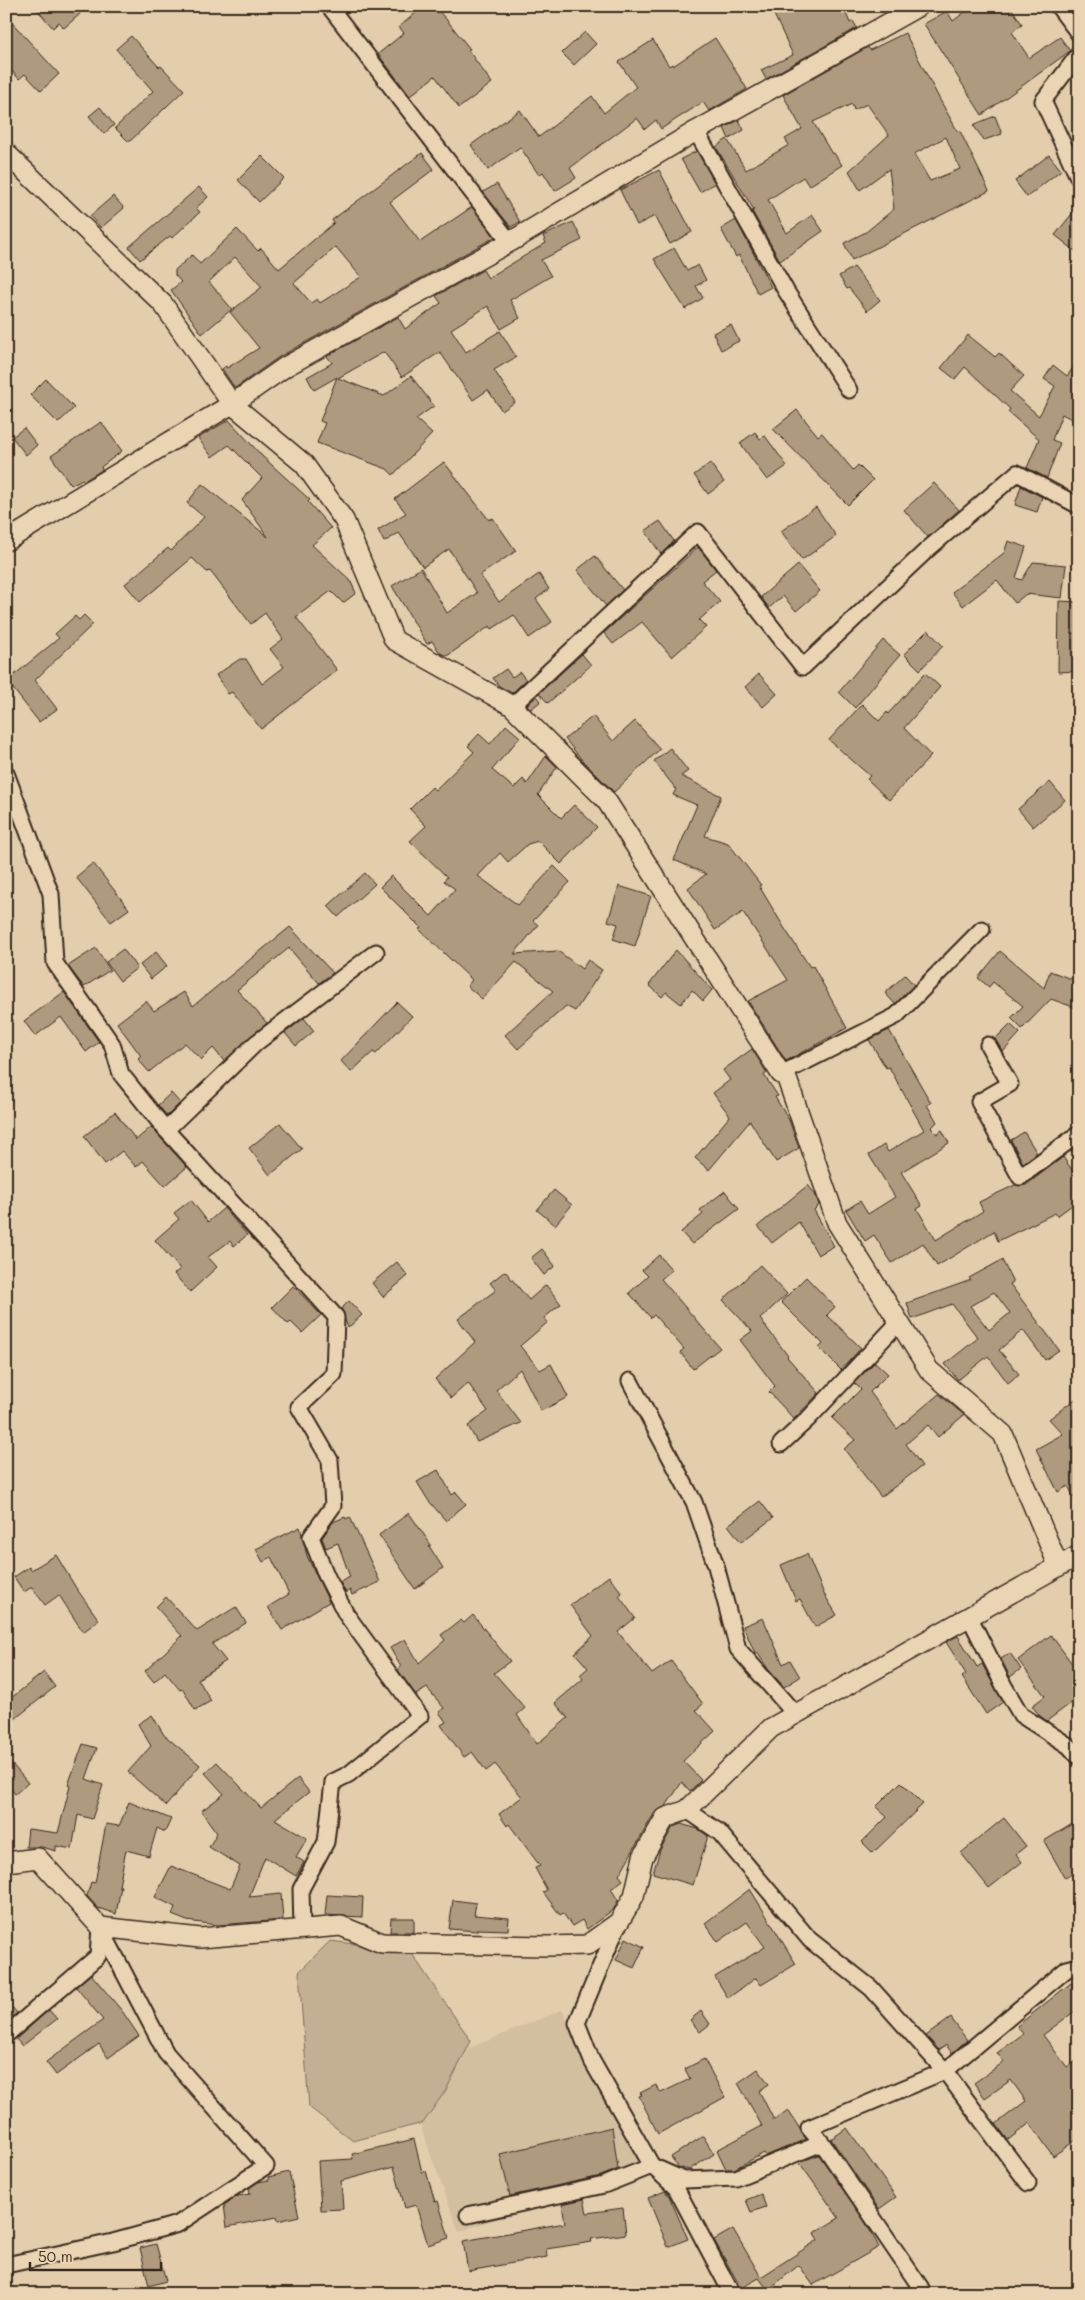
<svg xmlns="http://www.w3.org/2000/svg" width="1085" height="2300" font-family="Mali,sans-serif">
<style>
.built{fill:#d3bea0}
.green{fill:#c4af93;stroke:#806c58}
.building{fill:#af9a80;stroke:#3b2a1e;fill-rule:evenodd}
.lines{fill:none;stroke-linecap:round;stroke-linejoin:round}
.minor-casing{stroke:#3b2a1e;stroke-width:19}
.tertiary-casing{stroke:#3b2a1e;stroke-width:22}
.minor{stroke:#ead4b3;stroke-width:15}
.tertiary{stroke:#ead4b3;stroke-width:19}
</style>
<rect width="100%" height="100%" fill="#e3cdad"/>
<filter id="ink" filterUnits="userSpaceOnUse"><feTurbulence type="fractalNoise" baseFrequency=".02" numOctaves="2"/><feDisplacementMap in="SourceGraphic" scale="10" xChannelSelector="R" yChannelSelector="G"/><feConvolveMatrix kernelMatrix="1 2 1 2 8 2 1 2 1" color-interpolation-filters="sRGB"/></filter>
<g filter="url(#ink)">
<path class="built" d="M562 2010 643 2167 459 2232 421 2128 460 2052Z"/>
<path class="green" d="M330 1941 410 1951 471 2041 446 2090 423 2123 353 2141 309 2107 299 1972Z"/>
<g class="building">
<path d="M34 6H74L80 14 64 28 59 22 53 28Z"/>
<path d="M424 6H434L446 19 470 49 468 50 492 83 459 108 435 76 410 96 378 54 404 33 399 27Z"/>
<path d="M770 6H843L850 23 853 21 857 28 766 79 761 70 793 55Z"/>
<path d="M973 6H1010L1022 24 1012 32 1029 58 1060 37 1070 51 982 115 924 24 947 11 953 21Z"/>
<path d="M6 16 59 74 41 91 25 74 19 79 6 64Z"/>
<path d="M585 32 596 44 574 65 562 53Z"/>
<path d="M905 33 940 100 958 132 960 131 989 191 852 260 844 243 866 232 894 209 889 169 860 190 849 171 889 135 867 104 854 110 852 104 813 122 832 154 834 153 842 165 809 186 803 177 768 200 787 233 812 215 823 231 780 261 752 211 754 210 716 147 727 139 746 170 789 145 785 139 802 129 783 95 868 47 870 50ZM946 137 960 169 930 181 914 154Z"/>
<path d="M131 36 159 67 161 66 184 90 129 142 115 128 153 91 116 49Z"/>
<path d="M715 38 747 89 709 111 703 102 661 129 656 120 645 129 637 118 570 168 576 178 555 191 543 172 539 175 520 147 488 170 471 145 520 110 539 137 592 96 604 113 636 87 619 62 653 40 669 66 672 64 673 66Z"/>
<path d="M100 107 114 125 104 134 89 116Z"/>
<path d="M995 116 1002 134 984 140 973 125Z"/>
<path d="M739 120 744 130 729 139 724 128Z"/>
<path d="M697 151 715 183 700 192 681 159Z"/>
<path d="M422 153 434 169 390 202 420 242 472 207 495 237 279 357 235 388 222 369 226 366 227 368 259 348 230 312 262 287 235 257 209 282 232 309 202 334 171 290 181 282 175 275V270L192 255 200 264 237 229 258 251 261 248 279 269 334 223 332 220ZM336 247 361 277 320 303 317 299 311 303 294 283Z"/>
<path d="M1049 155 1061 170 1027 197 1015 181Z"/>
<path d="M262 156 284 178 259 202 238 180Z"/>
<path d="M659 170 692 232 670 244 655 216 637 225 620 190Z"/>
<path d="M497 184 520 222 511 227 483 192Z"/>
<path d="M199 187 208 197 196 208 200 212 172 238 170 236 140 260 129 247Z"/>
<path d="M113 196 124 208 101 228 90 216Z"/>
<path d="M1079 205V254L1055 235Z"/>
<path d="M736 220 771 287 758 294 739 255 736 257 721 229Z"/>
<path d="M573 222 582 240 541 260 551 276 510 300 520 318 501 329 488 306 451 329 466 352 500 331 516 357 494 370 515 402 502 411 488 390 473 400 440 352 402 377 384 352 338 378 384 396 411 376 434 406 416 419 432 434 393 475 387 469 317 443 325 423 320 421 337 377 314 390 307 377 332 363 327 356 398 317 405 329 441 303 436 296 483 270 488 278 546 243 543 236Z"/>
<path d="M674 248 687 271 698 265 706 280 696 286 703 298 685 309 654 259Z"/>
<path d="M854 267 880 300 867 311 849 288 847 289 839 276Z"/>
<path d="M731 325 739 341 721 350 713 333Z"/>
<path d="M968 335 995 357 999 353 1024 376 1010 391 1039 416 1055 386 1044 379 1053 365 1067 376 1079 360V413L1075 421 1062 414 1052 440 1060 443 1047 478 1027 468 1039 439 1008 412 1010 409 965 367 955 379 941 368Z"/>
<path d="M46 379 74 408 58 423 30 395Z"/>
<path d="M797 410 818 436 822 433 853 470 858 465 873 480 848 505 773 429Z"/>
<path d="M229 420 262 456 310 500 308 502 331 528 312 545 350 580 356 593 343 603 331 591 296 617 337 670 261 729 232 692 228 694 216 675 240 659H246L262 684 284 667 270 649 283 639 265 613 251 624 210 571 207 572 192 558 140 602 125 584 168 548 171 551 204 517 187 503 202 484 268 537 242 500 262 478 229 445 212 457 198 438Z"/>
<path d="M101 422 122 451 101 467 102 470 84 481 82 479 71 485 51 456Z"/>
<path d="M24 428 37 445 26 455 12 437Z"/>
<path d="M755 432 760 439 765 436 787 466 767 480 740 443Z"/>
<path d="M444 462 489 520 493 518 516 551 480 575 499 602 539 574 549 589 536 599 552 622 529 638 514 615 492 629 490 626 447 656 440 653 432 641 427 644 392 586 421 568 447 613 477 593 449 549 423 567 399 533 384 542 378 530 406 513 395 499Z"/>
<path d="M710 463 724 482 708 494 694 475Z"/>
<path d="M934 483 959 510 928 537 904 510Z"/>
<path d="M1021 486 1042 497 1037 512 1015 505Z"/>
<path d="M816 507 836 536 802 560 781 531Z"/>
<path d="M660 521 674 541 661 554 645 531Z"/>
<path d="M1008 541 1026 547 1016 578 1022 580 1033 562 1066 565 1062 598 1026 594 1015 603 997 580 963 606 952 592 1004 553Z"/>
<path d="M698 547 716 570 702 581 720 602 699 620 706 627 672 657 642 622 613 644 604 633Z"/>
<path d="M595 556 623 590 606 606 577 570Z"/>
<path d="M798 565 820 591 796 611 783 596 769 608 761 597Z"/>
<path d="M1059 601 1079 602V671L1058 672Z"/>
<path d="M84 615 93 624 35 680 57 709 39 722 7 681 59 638 55 634 75 616 79 620Z"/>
<path d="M928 630 943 646 920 670 904 654Z"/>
<path d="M883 640 900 655 855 708 839 692Z"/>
<path d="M582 654 591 665 548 703 539 693Z"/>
<path d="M506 669 512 677 520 672 526 680 512 693 499 686 493 678Z"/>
<path d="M925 673 940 687 904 728 931 756 889 800 867 779 870 776 829 740 862 704 879 721 887 712 888 714Z"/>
<path d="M759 674 777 694 763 707 745 687Z"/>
<path d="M537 696 541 701 531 709 527 705Z"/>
<path d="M593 716 613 741 635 721 660 749 614 792 582 760 565 739Z"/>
<path d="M506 725 520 737 492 770 514 788 523 779 527 784 546 756 557 767 538 795 561 818 574 805 597 827 561 864 538 841 528 844 508 862 500 853 478 876 518 905 554 866 570 882 533 921 538 925 514 954 558 951 582 969 588 960 602 970 575 1011 566 1006 518 1049 505 1035 553 991 516 962 482 999 467 986 472 980 419 929 421 928 380 887 391 876 431 916 455 889 444 881 447 877 410 841 426 826 410 809 432 787 435 790 474 752 468 746 479 734 490 744Z"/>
<path d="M670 748 688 771 681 776 721 796 705 836 728 843 761 885 759 886 785 929 810 967 813 966 847 1028 786 1061 748 1001 788 980 743 912 715 930 688 888 706 874 674 860 697 805 673 795 676 789 654 761Z"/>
<path d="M1050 782 1065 800 1033 827 1018 809Z"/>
<path d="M93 863 129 909 111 922 76 877Z"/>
<path d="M365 873 375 884 338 917 328 906Z"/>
<path d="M619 886 651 896 635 946 613 939 618 924 608 921Z"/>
<path d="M290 927 333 973 319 983 289 948 237 990 267 1023 224 1061 213 1048 201 1060 185 1043 149 1072 138 1059 141 1056 117 1023 146 1001 154 1011 184 992 193 1006Z"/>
<path d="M96 948 110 970 84 987 68 966Z"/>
<path d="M123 949 137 968 120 981 106 962Z"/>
<path d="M676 950 712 990 703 1001 692 990 681 1004 666 992 662 997 649 985Z"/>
<path d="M1000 951 1044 988 1050 971 1079 982V1009L1051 999 1022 1029 1011 1018 1023 1006 993 982 989 987 978 978Z"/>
<path d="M156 952 167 966 151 979 140 965Z"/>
<path d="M905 975 914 985 895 1004 885 993Z"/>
<path d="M64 992 99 1042 86 1052 61 1017 35 1036 24 1021Z"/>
<path d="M397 1002 412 1016 376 1054 373 1052 351 1072 341 1061Z"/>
<path d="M304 1018 314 1031 296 1046 285 1033Z"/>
<path d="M1010 1024 1020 1033 1003 1052 995 1039Z"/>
<path d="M889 1030 931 1103 927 1105 937 1122 931 1128 937 1134 942 1130 949 1143 901 1172 922 1206 917 1209 936 1240 983 1211 979 1202 1015 1185 1020 1186 1026 1185 1063 1157 1079 1180V1200L1057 1216 1055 1213 998 1241 994 1231 937 1266 923 1243 892 1263 874 1235 865 1241 846 1210 860 1201 868 1214 895 1197 869 1155 884 1145 888 1152 924 1130 889 1067 886 1068 869 1040Z"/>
<path d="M752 1049 767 1073 764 1075 778 1096 775 1097 789 1120 799 1148 776 1162 750 1121 709 1170 695 1158 730 1116 713 1093 730 1080 723 1070Z"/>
<path d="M171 1093 180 1103 167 1116 158 1105Z"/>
<path d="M115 1112 136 1140 151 1127 187 1167 165 1186 143 1161 136 1167 122 1151 105 1164 84 1136Z"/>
<path d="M280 1123 302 1149 270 1175 249 1148Z"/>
<path d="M1024 1132 1037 1153 1023 1163 1011 1140Z"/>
<path d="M808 1185 815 1194 819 1205 814 1210 834 1246 818 1255 799 1222 772 1243 758 1226Z"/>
<path d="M554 1190 572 1205 555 1225 537 1210Z"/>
<path d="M725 1191 739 1209 692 1244 681 1232 703 1214 700 1210Z"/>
<path d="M191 1200 208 1222 224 1208 247 1235 234 1246 230 1241 208 1257 217 1267 190 1292 174 1274 180 1269 155 1240 179 1219 174 1213Z"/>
<path d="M542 1249 555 1266 544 1275 531 1258Z"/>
<path d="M659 1255 672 1270 661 1279 720 1348 693 1369 680 1352 684 1349 654 1315 651 1318 629 1293 648 1276 642 1270Z"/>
<path d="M1002 1260 1013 1282 1010 1284 1059 1350 1045 1360 1023 1330 999 1350 1019 1374 1008 1383 988 1356 958 1380 945 1364 978 1338 952 1304 912 1319 907 1303 971 1280 969 1278ZM994 1292 1010 1313 989 1330 970 1306Z"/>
<path d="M397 1262 408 1276 383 1297 372 1283Z"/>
<path d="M760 1265 787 1294 760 1319 788 1356 787 1357 819 1393 794 1419 769 1392 775 1386 740 1340 752 1331 723 1300Z"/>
<path d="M505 1271 529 1300 546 1285 561 1304 544 1318 548 1322 520 1346 540 1370 551 1364 568 1397 541 1411 520 1369 496 1390 521 1423 477 1442 468 1426 488 1411 468 1383 451 1398 435 1379 475 1342 458 1319 496 1290 490 1283Z"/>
<path d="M806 1277 835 1307 827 1315 861 1348 841 1370 819 1348 823 1344 781 1302Z"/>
<path d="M293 1286 321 1315 302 1333 291 1322 288 1324 272 1307Z"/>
<path d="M349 1301 362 1315 348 1328 341 1309Z"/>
<path d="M875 1362 888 1374 870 1392 897 1429 939 1394 964 1415 938 1437 928 1425 906 1444 922 1466 881 1497 844 1449 855 1440 832 1418 861 1389 854 1383Z"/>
<path d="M1079 1396V1506L1068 1486 1058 1492 1036 1449 1063 1434 1049 1419Z"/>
<path d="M438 1470 452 1495 456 1492 466 1504 446 1521 428 1500 417 1482Z"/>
<path d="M760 1501 773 1518 741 1542 728 1525Z"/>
<path d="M409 1513 431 1545 429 1546 443 1568 415 1589 379 1535Z"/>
<path d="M345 1517 346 1519 350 1517 380 1582 352 1595 350 1590 346 1593 340 1582 350 1577 338 1543 326 1548 322 1538 333 1522Z"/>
<path d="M300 1527 307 1556 329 1602 282 1630 268 1607 289 1594 271 1557 263 1562 256 1549Z"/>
<path d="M807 1554 824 1594 837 1615 815 1627 800 1599 796 1601 781 1565Z"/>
<path d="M56 1555 76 1588 99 1620 83 1632 59 1595 45 1605 32 1587 24 1592 14 1577 29 1567 31 1570Z"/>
<path d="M609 1576 622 1593 619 1596 635 1618 618 1632 652 1674 671 1661 703 1704 696 1710 715 1731 683 1761 701 1780 690 1791 682 1782 666 1806 655 1812 619 1875 623 1880 611 1889 618 1900 614 1909 587 1929 582 1920 572 1926 563 1913 560 1915 543 1892 547 1890 535 1868 540 1866 509 1824 507 1826 499 1814 522 1797 495 1764 486 1771 472 1752 464 1757 441 1725 446 1722 439 1712 444 1708 427 1688 416 1695 398 1670 401 1667 390 1648 405 1639 419 1663 445 1640 441 1635 461 1620 464 1623 473 1615 510 1661 494 1673 525 1708 517 1715 537 1744 568 1718 555 1703 583 1679 580 1675 588 1668 575 1653 593 1636 570 1605Z"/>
<path d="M166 1597 197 1631 236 1607 246 1623 212 1644 226 1661 198 1679 211 1701 195 1710 183 1689 180 1690 165 1672 154 1682 145 1671 182 1636 156 1607Z"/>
<path d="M763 1618 783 1664 790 1660 800 1677 784 1687 768 1669 757 1652 755 1653 743 1626Z"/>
<path d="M1051 1635 1079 1673V1697L1047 1721 1040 1716 1032 1706 1045 1696 1018 1660Z"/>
<path d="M958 1636 977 1667 982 1664 1003 1702 986 1714 962 1677 966 1674 946 1642Z"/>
<path d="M1010 1653 1021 1669 1010 1677 1001 1659Z"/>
<path d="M44 1672 55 1687 6 1726V1702Z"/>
<path d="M152 1715 164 1735 200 1765 166 1806 128 1772 151 1746 138 1724Z"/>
<path d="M83 1744 97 1748 86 1779 103 1785 92 1819 78 1815 72 1849 56 1846V1851L42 1847H26L28 1829 58 1833 70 1786 68 1785Z"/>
<path d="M6 1757 28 1783 15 1794 6 1783Z"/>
<path d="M217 1762 261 1808 298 1778 309 1792 275 1819 307 1838 296 1857 304 1862 296 1876 265 1857 249 1897 281 1894 283 1920 217 1925 187 1921 172 1915 175 1907 155 1897 171 1866 230 1889 240 1866 209 1847 217 1833 201 1811 224 1794 205 1773Z"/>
<path d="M901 1782 923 1804 873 1853 862 1842 887 1817 876 1807Z"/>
<path d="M129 1802 171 1819 165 1832 157 1828 149 1856 126 1850 119 1886H121L116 1914 98 1908 87 1896 91 1882 95 1883 106 1824 119 1826Z"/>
<path d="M1004 1818 1026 1846 1016 1854 1022 1862 989 1888 961 1853Z"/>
<path d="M1079 1820V1870L1065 1878 1044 1841Z"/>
<path d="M681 1824 698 1829 708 1836 693 1885 653 1873 660 1850 673 1827Z"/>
<path d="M750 1889 796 1964 761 1985 756 1978 728 1998 715 1977 765 1947 747 1922 718 1942 705 1923Z"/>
<path d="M327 1895 363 1897 362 1917 325 1915Z"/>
<path d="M453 1900 476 1903 474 1915 509 1918 508 1930 477 1929V1931L449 1929Z"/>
<path d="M391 1918H414V1932H390Z"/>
<path d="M626 1938 644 1947 634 1968 616 1960Z"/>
<path d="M91 1974 122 2011 139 2036 108 2058 99 2044 56 2075 46 2062 103 2020 76 1987Z"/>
<path d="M1071 1983 1079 1994V2008L1043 2035 1067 2067 1079 2059V2138L1053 2156 1030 2123 1008 2140 996 2124 1026 2101 1011 2080 985 2098 974 2083 1004 2062 997 2053 1023 2034 1017 2026Z"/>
<path d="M6 2000 17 2013 6 2022Z"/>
<path d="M49 2010 57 2019 22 2046 16 2039Z"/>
<path d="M701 2011 710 2024 700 2032 690 2020Z"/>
<path d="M951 2018 967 2040 952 2053 946 2045 939 2050 926 2036Z"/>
<path d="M704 2059 725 2097 658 2134 639 2096 642 2095 640 2093 656 2085 661 2093 690 2079 685 2069Z"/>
<path d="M758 2069 769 2084 759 2091 774 2120 788 2110 806 2139 766 2156 764 2153 734 2169H726L717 2150 762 2126 738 2083Z"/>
<path d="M612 2127 618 2169 601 2176 510 2196 500 2154Z"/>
<path d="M847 2128 896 2197 879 2209 831 2139Z"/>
<path d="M703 2136 714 2154 689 2170 678 2167 671 2157Z"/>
<path d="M414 2139 422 2172 426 2171 435 2202 438 2201 449 2238 428 2245 416 2205 405 2208 394 2167 341 2181 343 2209 321 2210 318 2161 353 2159 352 2154Z"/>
<path d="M819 2155 864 2220 879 2247 813 2285 799 2265 768 2290 759 2278 741 2288 714 2240 733 2229 761 2277 818 2240 814 2233 839 2218 799 2162Z"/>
<path d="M289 2172 299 2216 278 2221 277 2217 227 2227 224 2205 238 2196 250 2194 249 2188 258 2182 269 2180 268 2177Z"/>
<path d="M665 2191 669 2196 688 2239 668 2247 648 2198Z"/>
<path d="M761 2194 766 2207 751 2212 746 2200Z"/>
<path d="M584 2199 587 2213 623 2208 626 2234 591 2239 592 2242 546 2249 547 2257 468 2271 463 2241 565 2223 562 2204Z"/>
<path d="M156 2244 166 2281 149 2286 140 2248Z"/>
</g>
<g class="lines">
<g class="minor-casing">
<g id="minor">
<path d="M329 6 510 242"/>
<path d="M1058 6 1079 34"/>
<path d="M1079 54 1043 101 1079 179"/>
<path d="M696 131 786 291 849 390"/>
<path d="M512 706 698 532 803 667 928 549 1017 473 1079 506"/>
<path d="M6 773 51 894 55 963 112 1044 121 1074 166 1130 336 1317 334 1374 299 1407 330 1460 333 1506 311 1537 326 1575 346 1614 420 1716 349 1774 333 1782 326 1842 301 1889 302 1929"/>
<path d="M988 1045 1010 1084 979 1102 1020 1177 1077 1135 1079 1138"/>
<path d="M781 1074 896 1016 982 929"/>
<path d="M166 1130 256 1043 376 952"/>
<path d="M630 1381 694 1502 716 1566 738 1649 795 1714"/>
<path d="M781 1444 808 1419 900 1321"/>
<path d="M969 1616 1004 1686 1021 1715 1069 1746 1079 1757"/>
<path d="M687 1810 719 1832 810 1940 871 1988 945 2071 1028 2183"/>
<path d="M619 1922 577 2023 592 2061 652 2166 676 2188 732 2294"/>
<path d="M6 2035 98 1956 100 1927"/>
<path d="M468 2215 604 2185 652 2166 684 2180 736 2178 822 2143"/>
<path d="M6 2265 113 2242 178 2224 266 2166 166 2053 100 1927"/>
<path d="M913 2294 921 2288 822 2143 809 2128 945 2071 1067 1969 1079 1966"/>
</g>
</g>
<g class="tertiary-casing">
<g id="tertiary">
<path d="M6 153 163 304 232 404 304 464 344 520 394 640 512 706 606 800 781 1074 786 1076 837 1223 929 1370 1003 1434 1058 1565"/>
<path d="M6 541 232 404 285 367 510 242 696 131 919 6"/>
<path d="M6 1862 38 1858 100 1927 200 1938 341 1926 382 1943 548 1946 587 1945 619 1922 634 1896 643 1857 665 1818 687 1810 771 1728 1079 1555"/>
</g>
</g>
<use href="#minor" class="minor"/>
<use href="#tertiary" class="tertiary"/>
</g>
</g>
<rect width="1085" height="2300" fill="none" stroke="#ead4b3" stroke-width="25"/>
<rect x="12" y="12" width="1060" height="2275" fill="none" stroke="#3b2a1e" stroke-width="2" filter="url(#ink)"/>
<path d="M30 2262v8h131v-8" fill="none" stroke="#3b2a1e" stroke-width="2.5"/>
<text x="38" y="2262" font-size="15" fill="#3b2a1e" stroke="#ead4b3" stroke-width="4" paint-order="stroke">50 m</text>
</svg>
